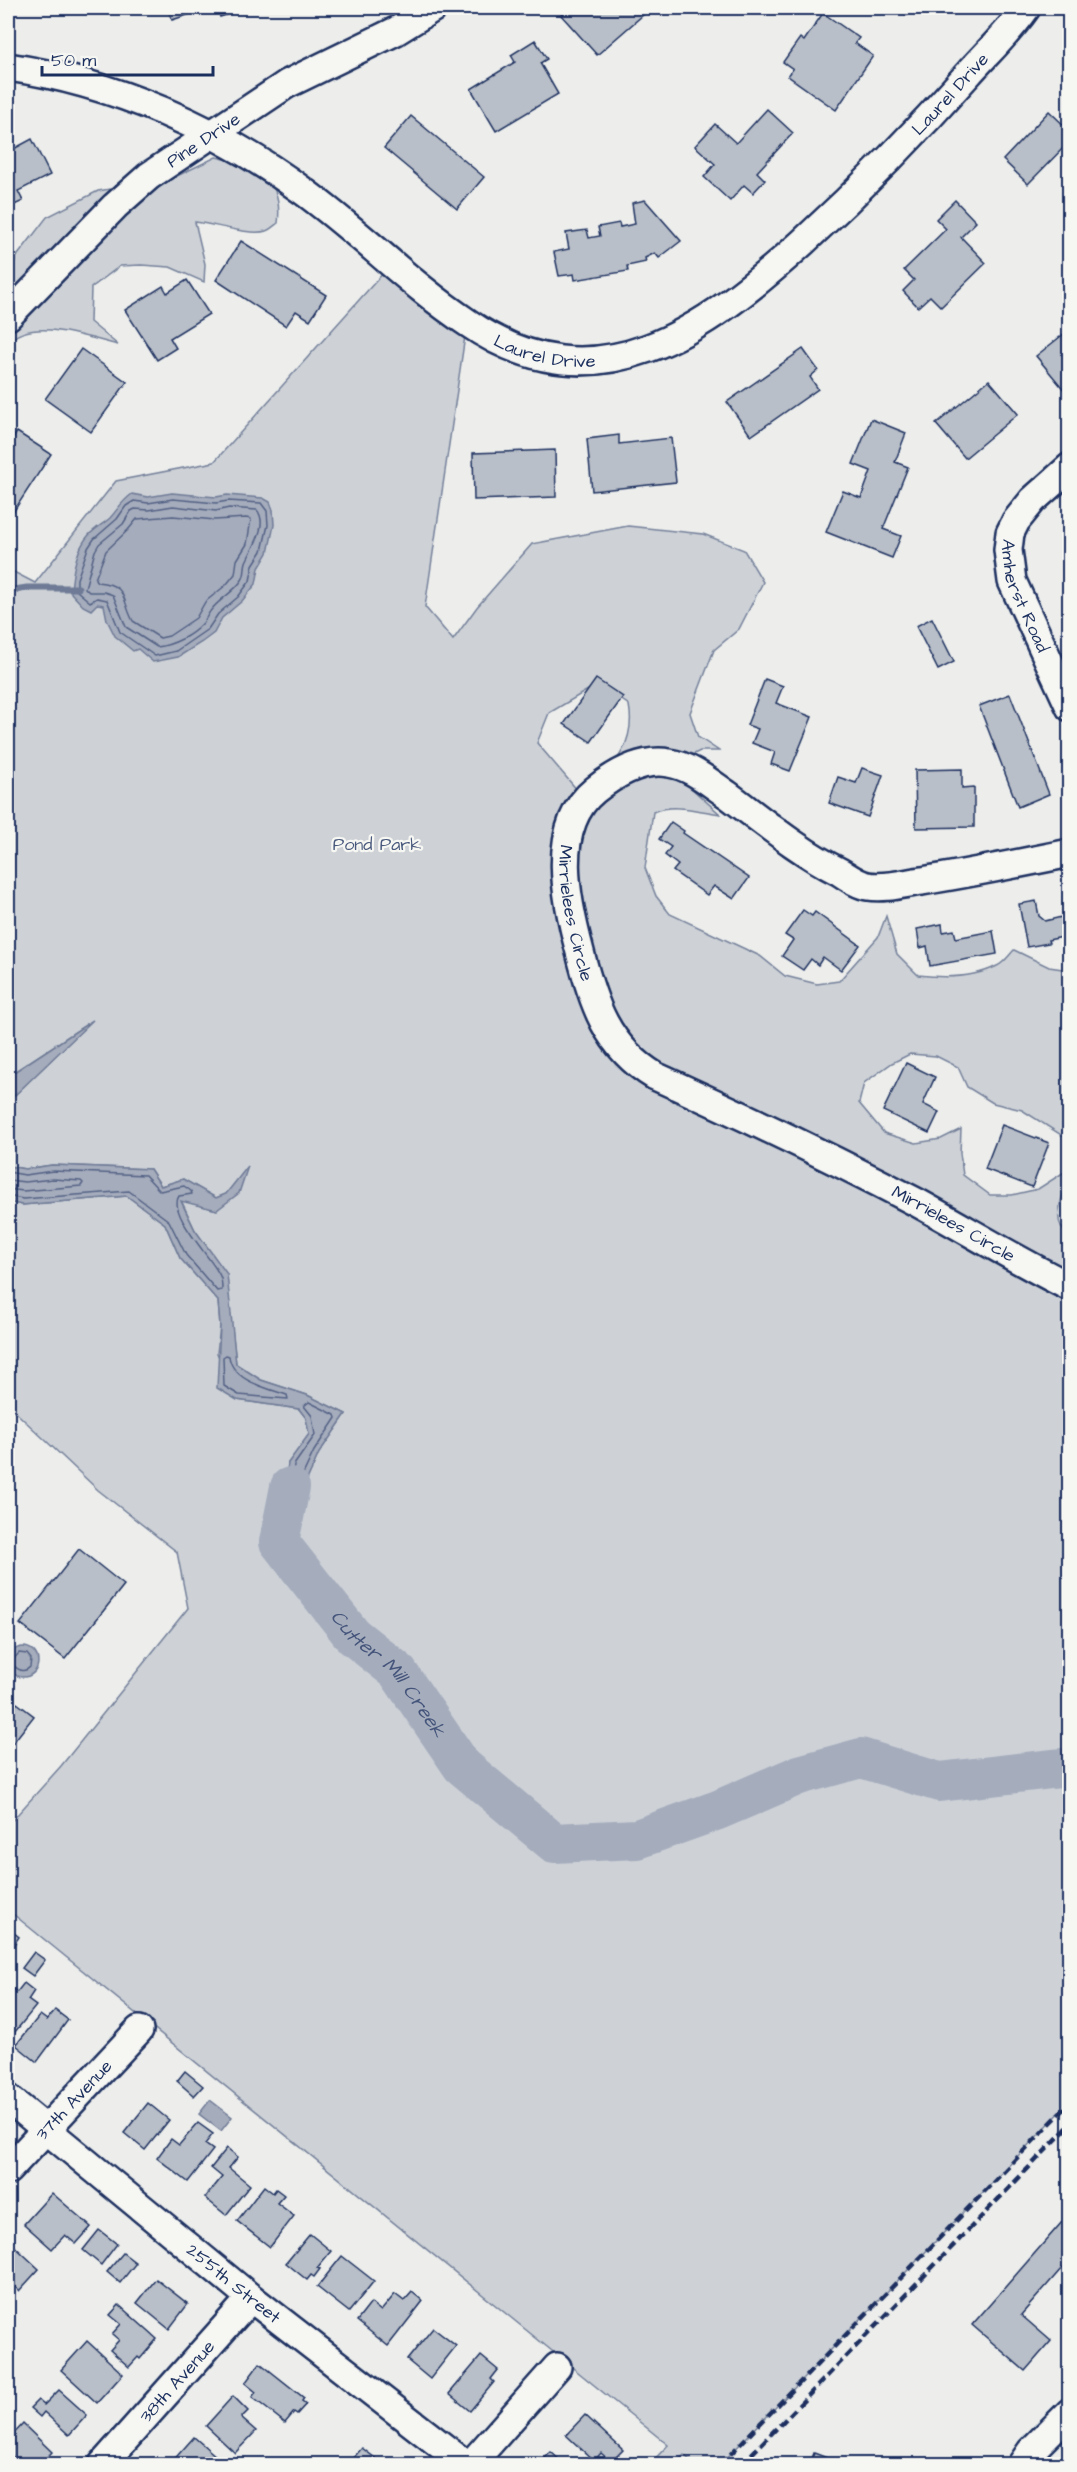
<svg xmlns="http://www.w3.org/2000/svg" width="1077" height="2472" font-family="'Architects Daughter',sans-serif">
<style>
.green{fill:#ced2d7;stroke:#74809a;stroke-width:1.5;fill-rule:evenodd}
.water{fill:#a5acbc;stroke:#6e7a96;stroke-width:1.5}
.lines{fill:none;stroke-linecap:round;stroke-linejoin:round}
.shore{stroke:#526184;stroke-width:1.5}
.stream{stroke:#6e7a96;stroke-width:7}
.river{stroke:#a5acbc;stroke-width:40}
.building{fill:#b9bfc8;stroke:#1b2f5e;stroke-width:1.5}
.street-casing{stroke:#1b2f5e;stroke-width:32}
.street{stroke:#f6f6f2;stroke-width:27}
.rail{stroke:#1b2f5e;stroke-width:4.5;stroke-dasharray:9 4.5;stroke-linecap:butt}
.labels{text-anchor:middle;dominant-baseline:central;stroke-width:4.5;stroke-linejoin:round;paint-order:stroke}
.street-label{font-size:18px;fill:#1b2f5e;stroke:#f6f6f2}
.park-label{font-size:18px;fill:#48587c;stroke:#f6f6f2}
.water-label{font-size:20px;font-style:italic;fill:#44547a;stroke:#f6f6f2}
</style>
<rect width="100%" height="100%" fill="#edeeec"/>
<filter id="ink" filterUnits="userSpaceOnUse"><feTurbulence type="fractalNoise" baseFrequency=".0167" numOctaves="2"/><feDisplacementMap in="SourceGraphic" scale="12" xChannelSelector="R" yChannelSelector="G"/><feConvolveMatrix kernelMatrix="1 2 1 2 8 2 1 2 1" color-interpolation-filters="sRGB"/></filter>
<g filter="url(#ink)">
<g class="green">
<path d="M216 157C227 160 242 161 253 166 275 178 281 200 278 223 275 225 270 230 266 231 251 236 213 224 195 222L205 264 204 282 170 267 141 265 120 266 91 288 90 322 118 345C88 338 33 316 8 342V275L18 255 47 217 98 191 171 179Z"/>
<path d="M385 271 466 329 425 607 453 640 477 607 532 544 628 526 703 534 744 550 763 582 739 629 714 650 690 713 698 737 719 751H700L690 756 684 775 690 787 720 814C698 811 674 803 653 812L645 868 656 896 670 914 760 956 785 976 817 984 839 981 878 937 886 916 897 954 918 975C943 978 974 978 997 966 1004 963 1009 955 1014 950L1049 967 1069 970V1140L1022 1110 993 1103 967 1087 958 1067 936 1056 910 1054 892 1063 864 1083 859 1103 884 1133 916 1143 941 1139 961 1129 960 1153 963 1175 990 1195H1012L1038 1189 1069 1169C1069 1190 1045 1220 1070 1236L1069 2103 721 2464H694L684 2455 675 2464H650L668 2445 8 1910V1825L61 1766 188 1608 177 1552 98 1490 8 1405V1202L22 1205 127 1196 165 1224 180 1258 218 1301 220 1326 217 1353 237 1400 299 1409 306 1418 310 1434 288 1463 280 1539 319 1453 346 1414 307 1395 261 1380 236 1364 226 1274 195 1230 181 1200 217 1210 247 1168 226 1194 216 1198 183 1179 161 1186 150 1169 52 1165 25 1169 8 1166V1099L14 1096 89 1023 8 1076V569L35 583 116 481 214 462ZM598 684 629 705C637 746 610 769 584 798L537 743 549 713Z"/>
</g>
<g class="water">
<path d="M172 493 216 497 227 495 263 498 270 502 273 510 274 525 268 553 259 568 256 584 242 601 222 618 214 633 202 642 178 657 153 662 138 649 133 651 115 636 107 620 104 605 97 604 91 610 83 606 71 593C72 575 76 550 88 536 94 529 103 524 110 518 118 509 122 501 132 494L148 497Z"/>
<path d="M93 1020 14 1096 8 1099V1076Z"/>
<path d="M52 1165 150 1169 161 1186 183 1179 216 1198 226 1194 248 1166 239 1193 217 1210 181 1201 195 1230 227 1274 236 1364 261 1380 307 1395 346 1414 319 1453 279 1542 288 1463 309 1434 306 1418 299 1409 237 1400 217 1388 220 1326 218 1301 180 1258 165 1224 127 1196 22 1205 8 1202V1166L25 1169Z"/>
<circle cx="23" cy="1662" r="15"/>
<path d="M210 2100 232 2117 221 2131 199 2114Z"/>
</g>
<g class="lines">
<g class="shore">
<path d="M173 499 216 503 228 501 261 503 267 511 268 525 262 551 253 565 250 581 238 597 218 614 208 629 176 651 155 656 120 632 107 600 97 598 90 602 77 591V579L88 548 94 539 117 519 126 506 134 501 148 503Z"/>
<path d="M173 506 216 511 229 508 257 510C269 525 252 548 246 562 244 568 246 574 242 580 234 592 221 598 212 609 208 613 206 620 202 624 191 636 173 645 157 647L126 627 113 595 104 592H89L85 588 95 551 99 544 123 524 131 511 135 509 149 510Z"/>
<path d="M173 516 215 520 246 518 251 519 247 544 237 560 235 574 226 585 205 602 196 618 169 636 160 638 133 621C121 599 129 585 97 582L95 579 106 551 128 530 137 519Z"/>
<path d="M8 1172 25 1175 53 1171 145 1175 160 1191 184 1186 191 1191 192 1194 179 1196C167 1214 213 1259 220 1276 222 1280 222 1286 222 1290L217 1291 186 1255 169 1221 129 1191 23 1199 8 1196"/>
<path d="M8 1180 25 1182 53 1179 81 1181 83 1183 81 1186 23 1191 8 1189"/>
<path d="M226 1355 229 1356C232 1381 267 1388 287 1395L288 1399 239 1395 224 1386 223 1357Z"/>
<path d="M309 1402 335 1415 336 1418 314 1451 297 1487 294 1489 292 1486 294 1465 315 1435 312 1416 304 1406Z"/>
<path d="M19 1653 27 1654 31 1659 30 1667C22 1675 17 1668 10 1663Z"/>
</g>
<path class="stream" d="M8 591 27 588H78"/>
<path class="river" id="s1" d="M290 1487 279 1542 353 1636 397 1671 462 1766 554 1843 637 1839 718 1810 799 1775 861 1758 939 1782 1070 1767"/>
</g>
<g class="building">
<path d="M167 8H209L172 20Z"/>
<path d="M217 8H248L220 17Z"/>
<path d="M570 8H651L597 55 561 15Z"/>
<path d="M892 8H911L907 15Z"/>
<path d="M823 13 859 38 855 43 873 56 836 110 788 76 793 69 783 62 800 38 804 41Z"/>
<path d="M535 40 547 59 540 63 558 94 496 131 471 89 515 62 511 55Z"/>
<path d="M767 109 793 133 757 172 765 180 753 193 744 185 730 201 704 177 715 164 695 146 715 124 736 143Z"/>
<path d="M1049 111 1070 131V141L1028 184 1003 160Z"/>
<path d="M411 116 484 177 457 209 384 148Z"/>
<path d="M32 139 50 175 18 191 23 201 8 208V152Z"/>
<path d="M645 200 681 241 659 258 655 253 645 258 646 262 627 266 628 271 575 280 574 274 559 276 554 252 569 249 566 233 587 230 589 238 600 236 598 227 619 223 620 227 635 224 632 203Z"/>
<path d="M955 200 976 222 961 237 986 263 941 307 930 296 918 307 903 291 914 280 904 270 946 229 936 219Z"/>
<path d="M241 241 326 295 310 320 296 311 286 326 216 280Z"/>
<path d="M187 280 209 314 170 338 176 348 157 360 125 310 163 286 167 293Z"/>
<path d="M1070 329V397L1036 356Z"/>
<path d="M81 349 127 382 91 432 45 399Z"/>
<path d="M803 349 818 370 810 377 818 389 751 436 727 402Z"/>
<path d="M989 380 1018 414 965 458 936 424Z"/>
<path d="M871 419 906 433 895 462 908 467 883 529 901 536 892 558 826 532 843 491 861 498 871 471 853 464Z"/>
<path d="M17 432 51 454 8 520V446Z"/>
<path d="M619 435V444L671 438 676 482 592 491 587 439Z"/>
<path d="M555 450 556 497 474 500 473 453Z"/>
<path d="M1070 560V577L1064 563Z"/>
<path d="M932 618 954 662 938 670 916 626Z"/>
<path d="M596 679 623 697 591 742 564 724Z"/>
<path d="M765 679 783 686 776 703 812 717 790 771 771 764 775 752 752 743 758 729 747 725Z"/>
<path d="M1010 694 1049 794 1018 807 979 706Z"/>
<path d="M862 768 883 775 868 817 829 803 838 777 856 783Z"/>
<path d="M962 769V788L974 787V827L916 828 915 770Z"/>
<path d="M671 822 684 831 683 833 749 878 734 899 714 886 707 895 673 871 678 865 665 855 671 847 659 839Z"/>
<path d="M1036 901 1039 916 1045 921 1070 915V958H1068L1063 937 1048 940 1049 943 1027 947 1019 904Z"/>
<path d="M803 910 812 916 815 912 860 945 841 970 823 957 818 965 811 959 803 970 782 956 793 940 785 935Z"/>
<path d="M942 924 943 932 954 930 956 938 993 931 997 954 930 966 927 946 920 948 917 929Z"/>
<path d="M906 1063 935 1077 923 1104 939 1112 929 1133 883 1111Z"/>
<path d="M1002 1125 1049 1143 1032 1187 985 1169Z"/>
<path d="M79 1549 124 1585 65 1659 20 1624Z"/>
<path d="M17 1703 34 1716 8 1749V1715Z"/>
<path d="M8 1928 19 1937 8 1953Z"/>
<path d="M34 1952 45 1960 33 1976 22 1968Z"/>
<path d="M24 1983 34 1991 28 2000 36 2006 10 2038 8 2037V1993L12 1988 17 1992Z"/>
<path d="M55 2010 68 2020 37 2062 16 2045 40 2015 47 2020Z"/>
<path d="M185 2071 203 2086 194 2096 177 2081Z"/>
<path d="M148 2103 169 2120 145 2150 124 2133Z"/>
<path d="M198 2123 213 2134 205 2144 213 2150 188 2182 157 2158 171 2139 179 2145Z"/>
<path d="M227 2148 238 2157 229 2168 250 2185 226 2215 205 2198 222 2177 211 2168Z"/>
<path d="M264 2186 273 2193 276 2189 284 2195 277 2203 294 2216 270 2247 237 2221Z"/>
<path d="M52 2193 91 2227 76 2244 65 2235 52 2249 24 2224Z"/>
<path d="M1069 2214 1070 2274 1062 2268 1021 2315 1051 2341 1025 2371 972 2325Z"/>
<path d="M99 2230 117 2244 101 2265 83 2250Z"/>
<path d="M310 2234 331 2251 317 2268 320 2269 314 2277 311 2275 307 2280 286 2263Z"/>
<path d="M9 2241 39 2269 19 2291 8 2280V2243Z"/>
<path d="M123 2253 136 2263 120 2283 107 2272Z"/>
<path d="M342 2256 374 2281 349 2312 317 2287Z"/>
<path d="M156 2279 188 2304 169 2329 137 2303Z"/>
<path d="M412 2292 423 2301 388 2346 357 2321 371 2303 381 2311 395 2294 404 2301Z"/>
<path d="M119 2305 157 2339 140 2359 138 2357 129 2367 110 2350 119 2340 112 2334 121 2324 110 2315Z"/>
<path d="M433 2328 456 2346 430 2379 407 2360Z"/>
<path d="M87 2341 123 2374 97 2403 61 2370Z"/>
<path d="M481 2356 498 2370 491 2379 494 2382 470 2411 449 2394Z"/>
<path d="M260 2363 304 2398 302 2401 306 2404 297 2414 294 2412 285 2423 252 2397 256 2392 245 2383Z"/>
<path d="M59 2390 87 2415 69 2435 44 2412 40 2417 30 2408 38 2400 44 2405Z"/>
<path d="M233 2396 248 2411 241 2418 256 2431 235 2453 206 2426Z"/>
<path d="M585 2415 623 2450 611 2462 601 2453 594 2461 566 2435Z"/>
<path d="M23 2424 52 2452 41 2464H8L13 2457 8 2452V2440Z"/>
<path d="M194 2437 225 2464H170Z"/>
<path d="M362 2448 383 2464H348Z"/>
<path d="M551 2452 564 2464H539Z"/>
<path d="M814 2453 843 2464H810Z"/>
</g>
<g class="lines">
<g class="street-casing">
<g id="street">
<path id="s2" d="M8 67C112 82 218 128 303 191 360 232 409 284 468 323 596 411 706 330 803 242 862 188 916 133 969 73 988 52 1010 31 1026 8"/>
<path id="s3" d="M8 316 115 206 149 176 287 84 396 31 433 8"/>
<path id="s4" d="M1070 467 1033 500 1016 521 1010 533 1008 550 1012 581 1070 707"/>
<path id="s5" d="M1070 853C1021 863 972 873 922 881 905 883 886 889 868 886 859 885 848 877 840 872 800 852 764 822 728 795 710 783 691 766 669 763 642 758 614 775 595 790 549 827 567 903 580 952 593 1004 607 1047 655 1076 744 1116 832 1158 918 1203 969 1231 1018 1261 1070 1287"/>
<path id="s6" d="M8 2098 251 2298 465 2464"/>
<path id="s7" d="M8 2170 139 2030"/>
<path id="s8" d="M103 2464 251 2298"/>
<path d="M471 2464 557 2367"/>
<path d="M1022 2464 1031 2451 1070 2412"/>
</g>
</g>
<use href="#street" class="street"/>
<g class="rail">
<path d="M721 2464 1070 2103"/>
<path d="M742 2464 1070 2125"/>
</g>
</g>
</g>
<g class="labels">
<g class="street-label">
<text stroke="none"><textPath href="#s2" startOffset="1122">Laurel Drive</textPath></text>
<text stroke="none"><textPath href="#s3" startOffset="264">Pine Drive</textPath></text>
<text stroke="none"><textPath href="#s2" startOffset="618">Laurel Drive</textPath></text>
<text stroke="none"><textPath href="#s4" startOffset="156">Amherst Road</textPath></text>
<text stroke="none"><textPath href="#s5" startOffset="654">Mirrielees Circle</textPath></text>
<text stroke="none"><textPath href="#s5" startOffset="1176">Mirrielees Circle</textPath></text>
<text stroke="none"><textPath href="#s7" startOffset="96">37th Avenue</textPath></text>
<text stroke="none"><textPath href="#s6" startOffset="292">255th Street</textPath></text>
<text stroke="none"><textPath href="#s8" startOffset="111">38th Avenue</textPath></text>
</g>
<g class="park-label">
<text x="377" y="844">Pond Park</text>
</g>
<g class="water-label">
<text stroke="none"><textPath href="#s1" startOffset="228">Cutter Mill Creek</textPath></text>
</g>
</g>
<rect width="1077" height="2472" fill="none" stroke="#f6f6f2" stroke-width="30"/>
<rect x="15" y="15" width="1047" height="2442" fill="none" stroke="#1b2f5e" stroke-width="2" filter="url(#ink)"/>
<path d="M42 66v9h171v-9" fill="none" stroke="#1b2f5e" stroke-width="3"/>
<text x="51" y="66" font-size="18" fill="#1b2f5e" stroke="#f6f6f2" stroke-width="4.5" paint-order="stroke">50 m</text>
</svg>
